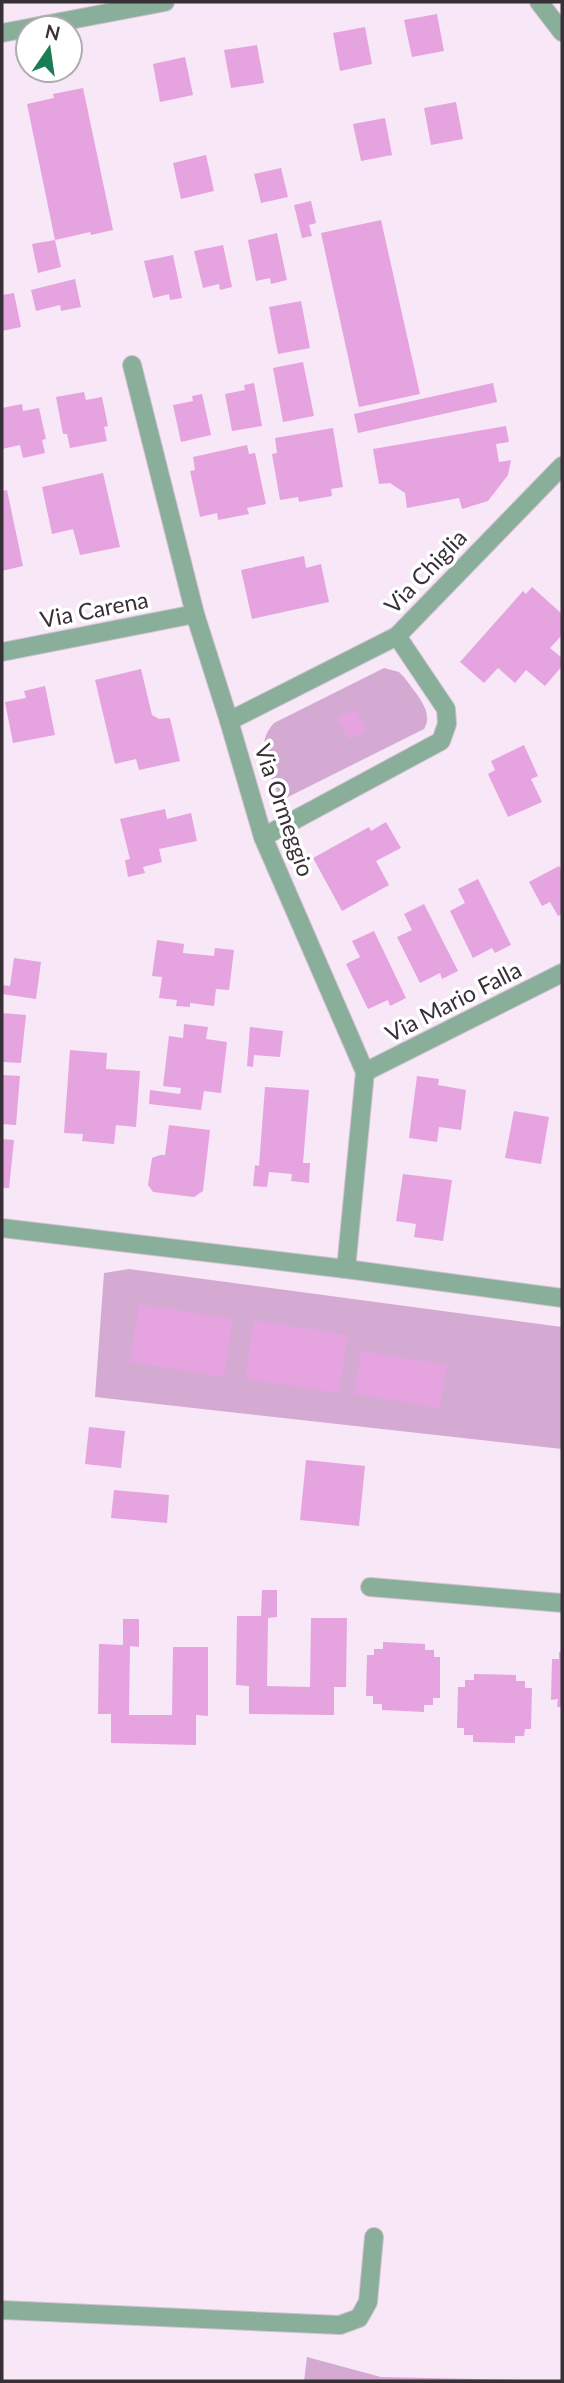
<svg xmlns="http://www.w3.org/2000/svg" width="564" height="2383" font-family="Lato,sans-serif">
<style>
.green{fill:#d5aad2}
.building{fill:#e5a3e0}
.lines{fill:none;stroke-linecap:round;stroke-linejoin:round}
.street-casing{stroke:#d1c2d0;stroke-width:20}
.street{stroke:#89ae9a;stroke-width:18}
.labels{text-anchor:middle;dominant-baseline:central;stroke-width:7;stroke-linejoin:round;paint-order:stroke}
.street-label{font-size:23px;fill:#373036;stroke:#fff}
</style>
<rect width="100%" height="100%" fill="#f8e7f7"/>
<g class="green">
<path d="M384 668 399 672 404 677C415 693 435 712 424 729L288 797 277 792C268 768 254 745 274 723Z"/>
<path d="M129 1269 562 1327V1449L95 1397 104 1273Z"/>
<path d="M307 2357 381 2377 562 2381H304Z"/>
</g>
<g class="building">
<path d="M437 14 444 51 412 57 404 20Z"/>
<path d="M365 27 372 64 340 71 333 33Z"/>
<path d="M257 45 264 83 231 88 224 50Z"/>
<path d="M185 57 193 95 160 102 153 64Z"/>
<path d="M83 88 113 230 91 235 90 232 55 240 61 267 38 273 32 244 55 240 27 104 54 98 53 94Z"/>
<path d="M456 102 463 139 431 145 424 108Z"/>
<path d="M385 118 392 155 361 161 353 124Z"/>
<path d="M206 155 214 191 181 199 173 163Z"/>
<path d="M281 168 288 197 261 203 254 174Z"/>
<path d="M311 201 316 223 309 225 312 236 302 238 294 205Z"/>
<path d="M381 220 420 394 359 407 321 233Z"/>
<path d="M277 233 287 280 271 284 270 278 256 281 248 240Z"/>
<path d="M223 245 232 287 220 290 219 284 203 288 194 251Z"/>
<path d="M173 255 182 298 170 300 169 294 153 298 144 261Z"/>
<path d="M75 279 81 307 61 311 60 305 36 311 31 290Z"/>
<path d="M14 293 21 327 2 331V295Z"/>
<path d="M301 301 310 348 278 354 269 307Z"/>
<path d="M303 362 314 416 283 422 273 368Z"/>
<path d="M254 383 262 426 232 431 225 394 245 390 244 385Z"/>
<path d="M493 383 497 402 358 433 354 414Z"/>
<path d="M84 392 86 400 102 397 108 426 104 427 107 441 70 448 67 434H63L56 397Z"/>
<path d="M202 394 211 435 181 442 173 405 193 401 192 396Z"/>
<path d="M22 404 23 411 39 408 46 439 42 440 45 453 23 458 20 445 2 449V408Z"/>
<path d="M506 426 509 442 496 444 499 462 511 460 508 475 488 501 462 509 459 498 407 508 405 493 390 483 379 484 373 449Z"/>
<path d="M333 428 343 487 331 489 332 496 299 502 298 497 280 500 272 454 277 453 275 438Z"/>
<path d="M247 445 249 454 255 453 266 504 247 508 249 514 218 520 217 513 200 517 190 471 195 470 193 457Z"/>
<path d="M103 473 120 547 80 555 73 529 52 534 42 487Z"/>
<path d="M7 490 23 566 2 571V491Z"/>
<path d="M304 556 306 568 321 564 329 602 252 619 241 570Z"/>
<path d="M532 587 562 614V635L550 648 562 658V666L545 686 526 670 515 683 498 668 484 683 460 662 523 591 526 594Z"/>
<path d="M141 669 152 715 159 719 170 718 180 761 139 770 136 759 115 764 95 680Z"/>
<path d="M45 686 55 735 13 743 5 702 26 698 24 691Z"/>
<path d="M355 709 367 730 349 740 337 719Z"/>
<path d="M524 745 538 776 531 779 542 802 508 817 488 774 495 770 491 761Z"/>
<path d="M165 809 167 819 191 813 197 841 159 849 162 862 143 867 145 873 128 877 125 860 130 859 120 819Z"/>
<path d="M386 822 401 848 376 861 389 885 342 911 313 858 369 827 371 831Z"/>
<path d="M559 866 562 871V914L558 916 550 902 542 906 529 882Z"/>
<path d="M478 879 511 945 495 953 492 948 473 958 450 911 465 903 458 889Z"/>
<path d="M424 904 458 971 442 979 440 973 420 983 397 937 412 930 404 914Z"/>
<path d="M374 931 406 998 390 1006 388 1000 368 1009 346 964 360 957 352 941Z"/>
<path d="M157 940 184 944 183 953 214 956 215 948 234 950 229 990 216 989 214 1006 190 1003V1007L176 1006 177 1000 159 998 162 977 152 976Z"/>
<path d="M14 958 41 962 36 999 2 994V985L10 986Z"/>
<path d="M2 1013 26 1015 21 1063 2 1062Z"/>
<path d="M184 1024 208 1027 206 1039 227 1042 221 1093 204 1091 201 1110 149 1104 150 1090 180 1094 181 1088 163 1086 169 1036 183 1038Z"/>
<path d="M250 1027 283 1031 280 1057 254 1055 253 1067 247 1066Z"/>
<path d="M70 1050 107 1053 106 1069 140 1071 136 1127 116 1125 114 1144 82 1141 83 1134 64 1133Z"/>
<path d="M2 1075 20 1076 16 1125 2 1124Z"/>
<path d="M417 1076 439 1079 438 1085 466 1090 461 1130 439 1127 437 1142 409 1138Z"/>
<path d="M265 1087 309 1090 303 1163H310L309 1183 291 1181 292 1174 269 1172 267 1187 253 1186 255 1165 259 1166Z"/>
<path d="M514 1111 549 1117 541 1164 505 1158Z"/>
<path d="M169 1125 210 1130 203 1191 194 1197 153 1192 148 1185 152 1158 160 1155H165Z"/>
<path d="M2 1139 14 1140 9 1188H2Z"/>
<path d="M403 1174 452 1180 443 1241 414 1237 416 1224 396 1221Z"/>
<path d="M139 1304 233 1319 224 1377 130 1362Z"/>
<path d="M254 1320 348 1335 339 1393 245 1379Z"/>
<path d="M361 1351 447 1365 440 1408 354 1394Z"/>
<path d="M89 1427 125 1431 121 1468 85 1464Z"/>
<path d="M306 1460 365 1466 359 1526 300 1520Z"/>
<path d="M114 1490 169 1495 167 1523 111 1518Z"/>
<path d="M262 1590H277V1617L268 1618 267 1686 310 1687 311 1618H347L346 1687H334V1715L249 1714V1686L236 1685 237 1616H261Z"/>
<path d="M123 1619H139V1647L130 1646 129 1715H172L173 1647H208V1716L196 1715V1745L111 1743V1714H98L99 1644 123 1645Z"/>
<path d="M383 1642 425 1644V1650H434V1657H440V1698H433V1705H424V1712L382 1710V1704H373V1696H366L367 1655H374V1649H383Z"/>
<path d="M559 1652H562V1707H557L558 1699 551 1700 552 1659H559Z"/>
<path d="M474 1674 516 1675V1681H525V1688H532L531 1729H525L524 1736H515V1743L473 1742V1735H464V1728H457L458 1687H465V1680H474Z"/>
</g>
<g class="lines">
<g class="street-casing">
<g id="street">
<path d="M539 2 562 32"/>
<path d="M2 33 165 2"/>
<path d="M132 365 195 614 229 721 263 837 365 1072 346 1269"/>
<path d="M2 652 195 614"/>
<path d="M229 721 397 636 562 466"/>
<path d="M263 837 441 741 447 724 446 709 397 636"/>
<path d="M365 1072 562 973"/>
<path d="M2 1228 346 1269 562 1298"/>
<path d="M370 1587 562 1603"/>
<path d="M2 2310 340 2325 359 2318 368 2302 374 2237"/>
</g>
</g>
<use href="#street" class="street"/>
</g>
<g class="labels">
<g class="street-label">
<text transform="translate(425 571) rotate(-46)">Via Chiglia</text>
<text transform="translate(94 609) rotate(-11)">Via Carena</text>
<text transform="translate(285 810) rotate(71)">Via Ormeggio</text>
<text transform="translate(453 1001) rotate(-27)">Via Mario Falla</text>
</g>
</g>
<rect width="564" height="2383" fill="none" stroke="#373036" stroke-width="7"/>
<g transform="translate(49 49) rotate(13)"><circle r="33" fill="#ffffff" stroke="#afacaf" stroke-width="2"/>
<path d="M0-5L12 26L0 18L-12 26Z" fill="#1b7d55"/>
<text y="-10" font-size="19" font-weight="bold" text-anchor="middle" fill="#373036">N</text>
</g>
</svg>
